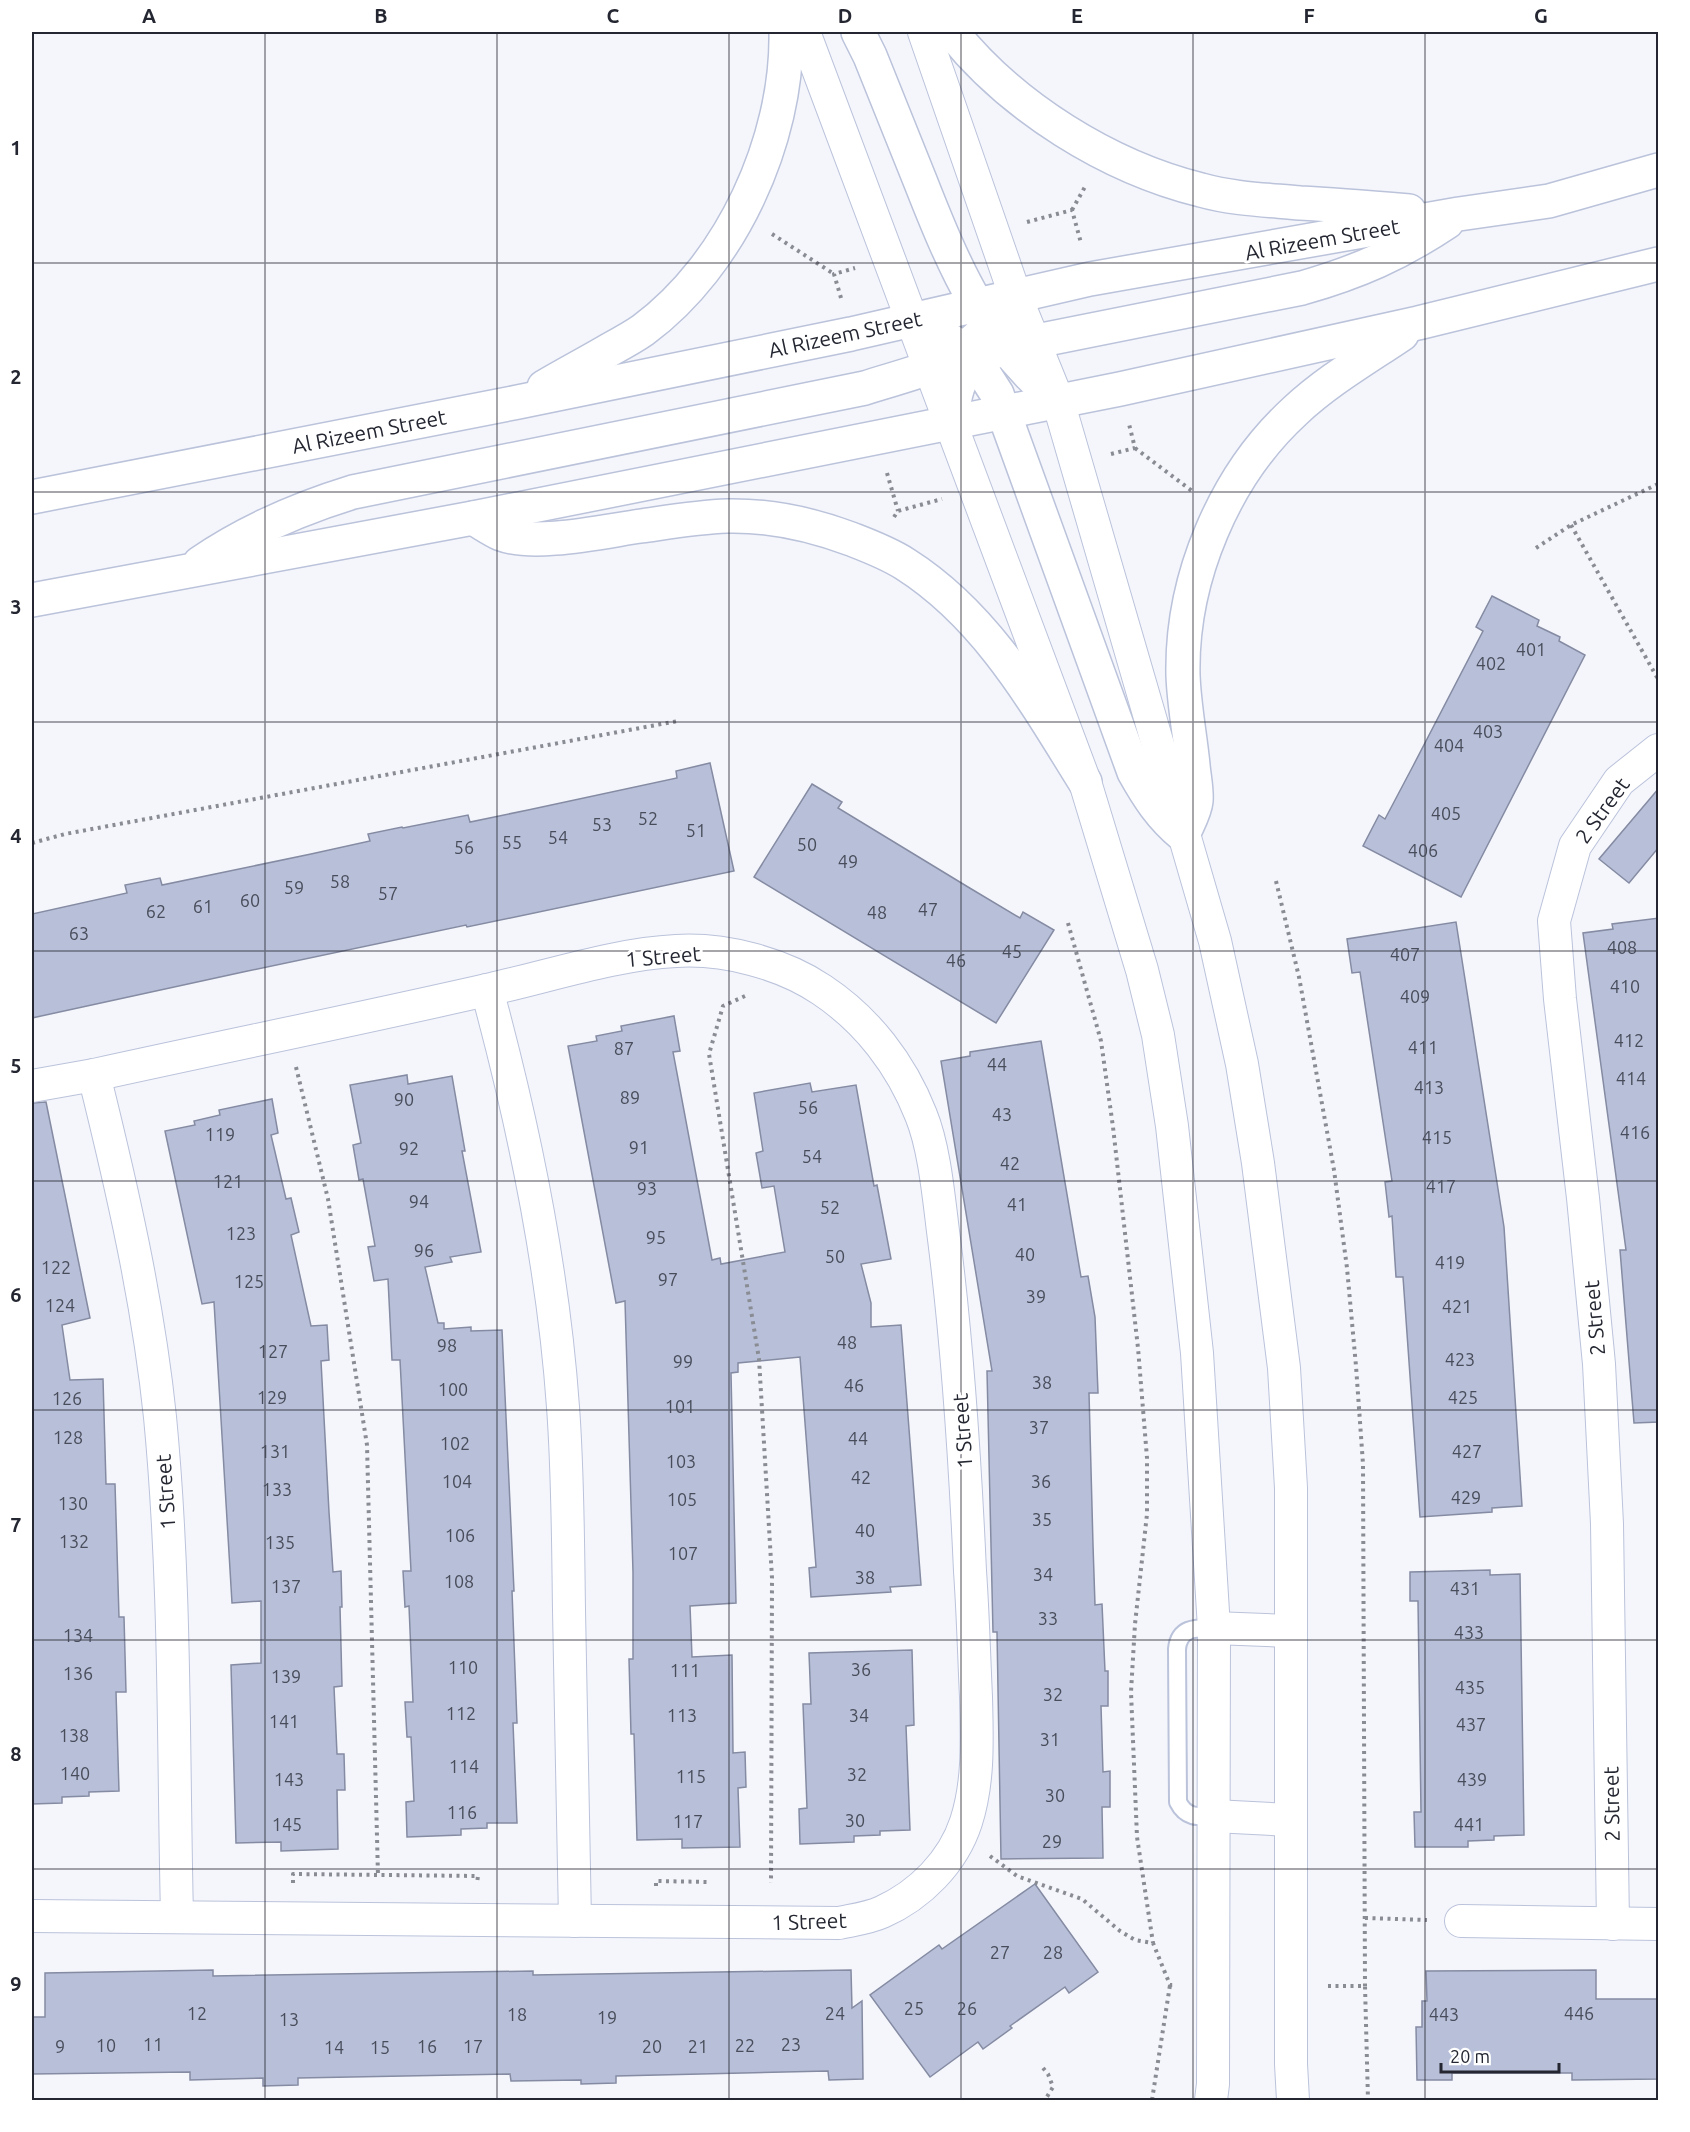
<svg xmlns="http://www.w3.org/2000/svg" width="1690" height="2132" font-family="Ubuntu,sans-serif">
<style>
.building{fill:#b8c0d9;stroke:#848ba2;stroke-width:1.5}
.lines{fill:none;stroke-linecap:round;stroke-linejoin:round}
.service-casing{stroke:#bbc3db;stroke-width:20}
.minor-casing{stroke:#bbc3db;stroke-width:34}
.tertiary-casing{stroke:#bbc3db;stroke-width:36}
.path{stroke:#8a8c94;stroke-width:4;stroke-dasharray:3 4.5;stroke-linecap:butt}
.service{stroke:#fff;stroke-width:16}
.minor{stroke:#fff;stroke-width:32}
.tertiary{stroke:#fff;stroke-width:33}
.grid{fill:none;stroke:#242731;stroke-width:1.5;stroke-opacity:0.55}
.labels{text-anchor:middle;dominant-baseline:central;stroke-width:6;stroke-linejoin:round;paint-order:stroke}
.number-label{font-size:18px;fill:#494d5b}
.street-label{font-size:21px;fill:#242731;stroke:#fff}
.neatline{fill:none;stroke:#242731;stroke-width:2}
.grid-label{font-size:20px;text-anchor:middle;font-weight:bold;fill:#242731}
</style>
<rect width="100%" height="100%" fill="#f5f6fc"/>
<g class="building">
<path d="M1492 596 1539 620 1537 626 1560 637 1559 641 1585 655 1461 897 1363 846 1379 815 1385 819 1413 766 1483 631 1476 627Z"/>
<path d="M710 763 734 871 467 927 466 925 243 972 32 1018V914L127 893 125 885 160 878 162 885 311 854 370 841 368 834 402 827 403 828 468 815 470 822 528 810 677 778 676 771Z"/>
<path d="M812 784 842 802 838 808 968 887 1020 918 1023 912 1054 930 996 1023 754 877Z"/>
<path d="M1659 788V847L1629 883 1599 859Z"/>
<path d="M1659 918V1422L1634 1423 1620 1250H1626L1583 933 1613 929 1612 924Z"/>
<path d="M1456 922 1504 1227 1522 1506 1492 1508V1512L1420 1517 1403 1277H1396L1392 1216 1389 1217 1385 1182 1392 1181 1360 972 1352 973 1347 939Z"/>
<path d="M674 1016 680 1051 673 1052 712 1260 720 1258 721 1264 785 1252 774 1186 762 1188 756 1153 763 1151 754 1093 810 1083 812 1092 856 1085 874 1186 877 1185 891 1259 861 1264 871 1303V1327L901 1325 921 1585 890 1587 891 1592 811 1597 809 1568 816 1567 800 1357 738 1363V1372L731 1373 736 1603 690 1606 692 1657 732 1655 733 1753 745 1752 746 1787 738 1788 740 1847 682 1848V1839L637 1840 634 1734H631L629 1659H633V1572L625 1301 616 1303 568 1046 597 1041 596 1036 622 1031 621 1026Z"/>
<path d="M1041 1041 1081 1277 1088 1276 1095 1317 1098 1393H1089L1093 1545 1095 1605 1102 1604 1105 1671H1108V1706H1101L1103 1772 1110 1771V1807H1102L1103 1858 1001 1859 997 1632H993L987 1371H992L941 1061 970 1056V1052Z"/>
<path d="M407 1075 408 1084 452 1076 465 1151H462L481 1252 450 1257 452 1262 425 1267 438 1323H444V1329L471 1327V1331L502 1330 514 1591H512L517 1723H513L517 1823H487V1828L461 1829V1835L407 1837 406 1802 414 1801 411 1737H407L405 1702H413L409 1606 405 1607 403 1571H411L400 1360H392L388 1279 374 1281 368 1247 375 1246 363 1179 359 1180 353 1145 361 1143 350 1085Z"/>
<path d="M272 1099 278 1133 271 1135 286 1199 291 1198 299 1232 291 1235 311 1326 327 1325 329 1360 321 1361 329 1512 333 1572 341 1571 342 1607H340L342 1686 334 1687 337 1754H344L345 1790H337L338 1849 281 1851V1842L236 1843 231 1665 261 1663V1601L232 1603 214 1302 202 1304 165 1131 195 1125 194 1121 220 1115 219 1110Z"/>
<path d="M46 1102 90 1318 62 1325 70 1380 103 1379 106 1484H115L119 1617H124L126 1692H116L119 1791 89 1792V1796L62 1797V1803L32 1804V1103Z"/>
<path d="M1490 1570V1575L1520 1574 1524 1835 1494 1836V1840L1468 1841V1847H1415L1414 1812H1421L1418 1601H1410V1572Z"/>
<path d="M912 1650 914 1725 906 1726 910 1830 880 1831V1835L854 1836V1842L800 1844 799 1809 807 1808 803 1704H811L809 1653Z"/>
<path d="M1035 1884 1098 1972 1069 1993 1065 1987 1010 2026 1012 2028 983 2049 978 2042 930 2077 870 1995 939 1945 942 1949Z"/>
<path d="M213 1970V1976L533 1971V1975L851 1970 852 2008 862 2001 863 2079 829 2080 828 2071 616 2076V2083L581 2084V2080L511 2081 510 2074 298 2078V2085L263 2086V2078L190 2080V2072L32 2074V2017H45V1973Z"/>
<path d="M1596 1970V1999H1659V2079L1572 2080V2073H1452V2080H1417L1416 2027H1422V2001H1427L1426 1971Z"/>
</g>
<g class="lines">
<g class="service-casing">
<path id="service" d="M1214 1628C1196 1628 1179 1627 1177 1649L1178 1802C1186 1818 1198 1817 1214 1816"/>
</g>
<g class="minor-casing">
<g id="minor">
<path d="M804 32 1085 782 1142 970 1158 1035 1172 1126 1197 1353 1214 1628 1213 2084 1211 2100"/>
<path d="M924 32 1015 295 1058 401 1215 941 1242 1064 1258 1163 1284 1368 1291 1488V2064L1293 2100"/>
<path d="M487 990C524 1126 553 1265 563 1407 568 1474 568 1542 569 1610 571 1713 573 1817 575 1921"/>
<path d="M94 1075C122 1188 148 1301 160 1417 176 1583 173 1750 177 1916"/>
<path d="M32 1086 94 1075C226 1046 359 1019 491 989 550 976 615 954 676 951 724 948 782 963 822 990 867 1020 901 1064 921 1115 935 1149 939 1201 944 1239 958 1349 965 1460 970 1571 973 1613 974 1655 976 1697 977 1739 979 1782 966 1822 953 1862 920 1895 882 1912 869 1918 853 1920 839 1923L32 1916"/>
<path d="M1214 1628 1290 1631"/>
<path d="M1214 1816 1291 1820"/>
<path d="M1461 1921 1658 1924"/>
<path d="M1613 1924 1607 1524 1599 1364 1583 1198 1560 999 1554 921 1575 846 1619 781 1658 750"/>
</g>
</g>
<g class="tertiary-casing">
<g id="tertiary">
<path d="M858 32 870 56C887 98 904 141 921 183 954 267 986 342 1058 401"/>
<path d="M952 32C1012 107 1108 167 1201 190 1233 199 1268 200 1300 203 1337 205 1373 208 1409 211"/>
<path d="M913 320 951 341 976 361 997 394 1134 772C1148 797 1161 817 1183 835 1187 825 1195 812 1196 801 1197 790 1194 777 1193 765 1190 735 1184 705 1183 675 1181 579 1224 476 1295 411 1327 381 1365 359 1402 334"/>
<path d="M544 387C566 374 589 362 611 349 622 343 633 337 643 330 731 265 788 140 786 32"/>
<path d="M951 423C954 401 956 376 976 361 984 355 997 351 1007 347L1302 288C1358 272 1399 254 1447 222"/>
<path d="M32 497 518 402 851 334 1090 279 1459 214 1549 201 1658 170"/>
<path d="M473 518C482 523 492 530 501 534 534 547 605 531 641 526 669 522 698 517 727 516 770 515 811 524 851 539 869 546 888 553 905 564 987 616 1035 702 1085 782"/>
<path d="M200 563C248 530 298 509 353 492L865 388C897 377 936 370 964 349 983 334 1000 315 1015 295"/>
<path d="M32 600 473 518 1120 389 1418 323 1658 264"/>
</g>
</g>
<g class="path">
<path d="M1072 210 1086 185"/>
<path d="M1027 222 1072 210 1081 243"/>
<path d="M772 234 834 274"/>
<path d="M841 298 834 274 855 268"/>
<path d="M1135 448 1192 491"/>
<path d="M1111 454 1135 448 1129 424"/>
<path d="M887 473 898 511"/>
<path d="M894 517 898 511 942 499"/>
<path d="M1571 525 1658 679"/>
<path d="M1536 548 1571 525 1658 484"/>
<path d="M32 843 65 834 678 721"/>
<path d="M1276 881 1299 977 1334 1170 1347 1268 1356 1366 1363 1464 1365 1986"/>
<path d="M1068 923 1101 1041 1113 1127 1138 1348 1147 1458V1514L1135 1624 1131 1692 1137 1837 1153 1943"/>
<path d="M745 996 723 1006 709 1054 759 1359 772 1578 771 1883"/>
<path d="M296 1067 328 1199 367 1445 378 1876"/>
<path d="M990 1856 1017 1876 1082 1899 1120 1931 1135 1940 1153 1943 1170 1985H1176"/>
<path d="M293 1883V1874L478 1876 477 1883"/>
<path d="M656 1886V1881L710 1882"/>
<path d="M1365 1918 1427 1920"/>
<path d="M1328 1986H1365L1368 2100"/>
<path d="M1043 2068 1048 2074 1053 2087 1045 2100"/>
<path d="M1152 2100 1170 1985"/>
</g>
<use href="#service" class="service"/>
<use href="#minor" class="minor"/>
<use href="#tertiary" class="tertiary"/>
</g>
<path class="grid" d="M265 32V2100M497 32V2100M729 32V2100M961 32V2100M1193 32V2100M1425 32V2100M32 263H1658M32 492H1658M32 722H1658M32 951H1658M32 1181H1658M32 1410H1658M32 1640H1658M32 1869H1658"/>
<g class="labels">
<g class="number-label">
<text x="1531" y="649">401</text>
<text x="1491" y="663">402</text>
<text x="1488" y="731">403</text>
<text x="1449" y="745">404</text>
<text x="1446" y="813">405</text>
<text x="648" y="818">52</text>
<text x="602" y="824">53</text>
<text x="696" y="830">51</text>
<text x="558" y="837">54</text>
<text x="512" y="842">55</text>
<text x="807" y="844">50</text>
<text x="464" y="847">56</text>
<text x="1423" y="850">406</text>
<text x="848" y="861">49</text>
<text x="340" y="881">58</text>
<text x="294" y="887">59</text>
<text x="388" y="893">57</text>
<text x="250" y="900">60</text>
<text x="203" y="906">61</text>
<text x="928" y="909">47</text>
<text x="156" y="911">62</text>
<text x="877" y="912">48</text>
<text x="79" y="933">63</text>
<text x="1622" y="947">408</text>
<text x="1012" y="951">45</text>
<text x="1405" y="954">407</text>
<text x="956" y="960">46</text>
<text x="1625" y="986">410</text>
<text x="1415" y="996">409</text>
<text x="1629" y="1040">412</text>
<text x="1423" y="1047">411</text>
<text x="624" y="1048">87</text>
<text x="997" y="1064">44</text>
<text x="1631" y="1078">414</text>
<text x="1429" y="1087">413</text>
<text x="630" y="1097">89</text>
<text x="404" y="1099">90</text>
<text x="808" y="1107">56</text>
<text x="1002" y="1114">43</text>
<text x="1635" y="1132">416</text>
<text x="220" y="1134">119</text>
<text x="1437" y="1137">415</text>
<text x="639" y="1147">91</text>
<text x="409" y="1148">92</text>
<text x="812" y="1156">54</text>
<text x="1010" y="1163">42</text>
<text x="228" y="1181">121</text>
<text x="1441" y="1186">417</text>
<text x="647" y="1188">93</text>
<text x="419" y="1201">94</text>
<text x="1017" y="1204">41</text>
<text x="830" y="1207">52</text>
<text x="241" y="1233">123</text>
<text x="656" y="1237">95</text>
<text x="424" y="1250">96</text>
<text x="1025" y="1254">40</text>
<text x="835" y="1256">50</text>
<text x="1450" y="1262">419</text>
<text x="56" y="1267">122</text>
<text x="668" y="1279">97</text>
<text x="249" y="1281">125</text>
<text x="1036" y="1296">39</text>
<text x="60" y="1305">124</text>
<text x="1457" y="1306">421</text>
<text x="847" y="1342">48</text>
<text x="447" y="1345">98</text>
<text x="273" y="1351">127</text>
<text x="1460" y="1359">423</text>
<text x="683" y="1361">99</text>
<text x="1042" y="1382">38</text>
<text x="854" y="1385">46</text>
<text x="453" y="1389">100</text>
<text x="272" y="1397">129</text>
<text x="1463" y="1397">425</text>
<text x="67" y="1398">126</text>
<text x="680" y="1406">101</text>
<text x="1039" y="1427">37</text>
<text x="68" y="1437">128</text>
<text x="858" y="1438">44</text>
<text x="455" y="1443">102</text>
<text x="275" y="1451">131</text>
<text x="1467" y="1451">427</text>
<text x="681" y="1461">103</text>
<text x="861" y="1477">42</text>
<text x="457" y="1481">104</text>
<text x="1041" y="1481">36</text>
<text x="277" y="1489">133</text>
<text x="1466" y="1497">429</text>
<text x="682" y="1499">105</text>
<text x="73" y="1503">130</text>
<text x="1042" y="1519">35</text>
<text x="865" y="1530">40</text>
<text x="460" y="1535">106</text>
<text x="74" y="1541">132</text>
<text x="280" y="1542">135</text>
<text x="683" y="1553">107</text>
<text x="1043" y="1574">34</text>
<text x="865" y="1577">38</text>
<text x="459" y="1581">108</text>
<text x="286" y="1586">137</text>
<text x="1465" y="1588">431</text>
<text x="1048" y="1618">33</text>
<text x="1469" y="1632">433</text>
<text x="78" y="1635">134</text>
<text x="463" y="1667">110</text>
<text x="861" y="1669">36</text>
<text x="685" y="1670">111</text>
<text x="78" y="1673">136</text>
<text x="286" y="1676">139</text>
<text x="1470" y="1687">435</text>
<text x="1053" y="1694">32</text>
<text x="461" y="1713">112</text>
<text x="682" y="1715">113</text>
<text x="859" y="1715">34</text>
<text x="284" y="1721">141</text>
<text x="1471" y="1724">437</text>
<text x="74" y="1735">138</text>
<text x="1050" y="1739">31</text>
<text x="464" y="1766">114</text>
<text x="75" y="1773">140</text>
<text x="857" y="1774">32</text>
<text x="691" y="1776">115</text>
<text x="289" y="1779">143</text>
<text x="1472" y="1779">439</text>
<text x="1055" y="1795">30</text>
<text x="462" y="1812">116</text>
<text x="855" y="1820">30</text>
<text x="688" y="1821">117</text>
<text x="287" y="1824">145</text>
<text x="1469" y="1824">441</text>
<text x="1052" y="1841">29</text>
<text x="1000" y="1952">27</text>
<text x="1053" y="1952">28</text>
<text x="914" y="2008">25</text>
<text x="967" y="2008">26</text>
<text x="197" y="2013">12</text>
<text x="835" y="2013">24</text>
<text x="1579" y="2013">446</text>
<text x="517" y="2014">18</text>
<text x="1444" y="2014">443</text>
<text x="607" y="2017">19</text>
<text x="289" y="2019">13</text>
<text x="153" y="2044">11</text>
<text x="791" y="2044">23</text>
<text x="106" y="2045">10</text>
<text x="745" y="2045">22</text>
<text x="60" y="2046">9</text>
<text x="427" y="2046">16</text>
<text x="473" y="2046">17</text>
<text x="652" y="2046">20</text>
<text x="698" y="2046">21</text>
<text x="334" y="2047">14</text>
<text x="380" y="2047">15</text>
</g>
<g class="street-label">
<text transform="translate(1322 239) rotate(-10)">Al Rizeem Street</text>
<text transform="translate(845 334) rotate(-12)">Al Rizeem Street</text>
<text transform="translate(369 431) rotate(-11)">Al Rizeem Street</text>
<text transform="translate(1602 810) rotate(-54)">2 Street</text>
<text transform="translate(663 956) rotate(-5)">1 Street</text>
<text transform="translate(1594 1318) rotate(-95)">2 Street</text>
<text transform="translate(962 1431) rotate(-94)">1 Street</text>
<text transform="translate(165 1492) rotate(-94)">1 Street</text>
<text transform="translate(1611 1804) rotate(-91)">2 Street</text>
<text transform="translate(809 1921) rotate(-2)">1 Street</text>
</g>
</g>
<rect width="1690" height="2132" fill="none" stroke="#ffffff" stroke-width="66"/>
<path d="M1441 2063v9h118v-9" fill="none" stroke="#242731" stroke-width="3"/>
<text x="1450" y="2063" font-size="18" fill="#242731" stroke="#ffffff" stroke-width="4.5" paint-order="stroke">20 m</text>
<rect x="33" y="33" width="1624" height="2066" class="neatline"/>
<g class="grid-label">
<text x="149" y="23">A</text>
<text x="381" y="23">B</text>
<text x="613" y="23">C</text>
<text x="845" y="23">D</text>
<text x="1077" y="23">E</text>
<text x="1309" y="23">F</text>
<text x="1541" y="23">G</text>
<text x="16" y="155">1</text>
<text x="16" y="384">2</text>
<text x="16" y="614">3</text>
<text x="16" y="843">4</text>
<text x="16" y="1073">5</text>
<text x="16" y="1302">6</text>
<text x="16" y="1532">7</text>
<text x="16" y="1761">8</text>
<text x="16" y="1991">9</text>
</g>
</svg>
